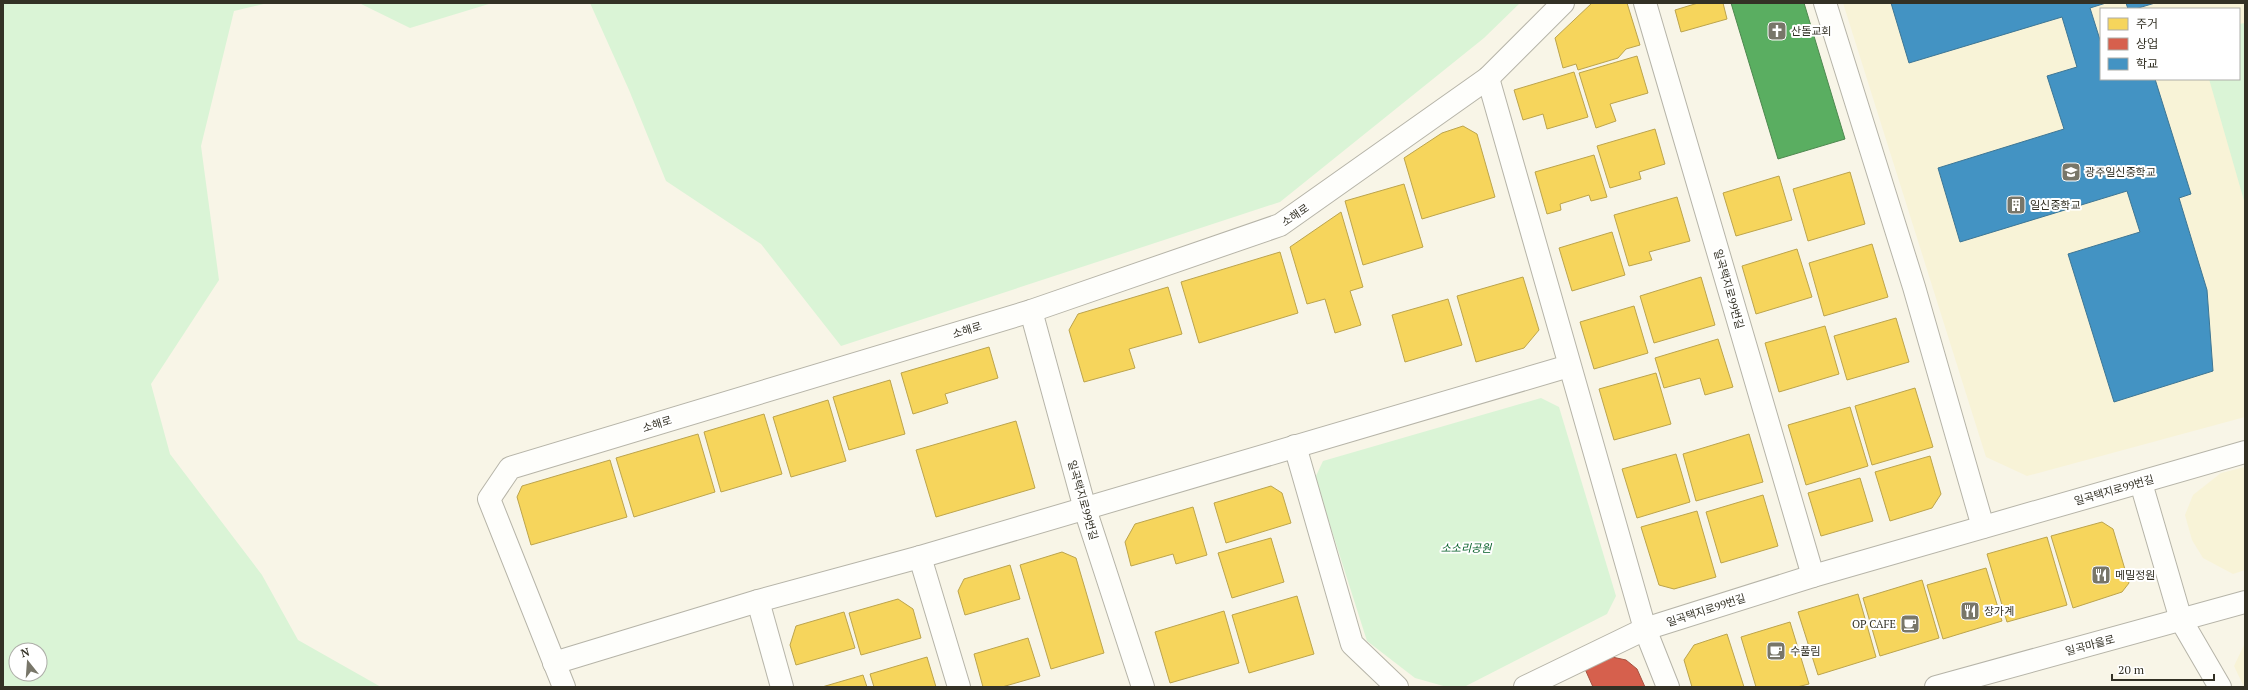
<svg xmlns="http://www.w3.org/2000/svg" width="2248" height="690" font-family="'PT Serif','Noto Sans KR',serif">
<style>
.built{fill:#f8f3d7;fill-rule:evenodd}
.green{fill:#daf4d6;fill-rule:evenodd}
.homes{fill:#f6d55c;stroke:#bca44c}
.shops{fill:#d6604d;stroke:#a55241}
.schools{fill:#4393c3;stroke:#3e7694}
.public{fill:#5aae61;stroke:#4e884f}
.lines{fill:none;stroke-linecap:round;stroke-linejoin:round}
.minor-casing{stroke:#b6b4a8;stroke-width:24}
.minor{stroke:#fefefb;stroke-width:22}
.labels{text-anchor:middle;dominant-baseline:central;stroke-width:4;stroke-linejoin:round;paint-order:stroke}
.poi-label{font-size:11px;fill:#333125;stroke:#fff;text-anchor:start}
.street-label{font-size:11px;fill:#333125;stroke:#fff}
.park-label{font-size:11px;font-style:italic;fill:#005d24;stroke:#fff}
</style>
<rect width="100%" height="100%" fill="#f8f5e7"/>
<g class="built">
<path d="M1843 3H2245V417L2027 476 1986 457ZM2101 9H2239V79H2101Z"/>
<path d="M2245 467V570L2233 574 2203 558 2192 540 2185 515 2193 495 2221 473Z"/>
<path d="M2245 643V687H2244L2234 666Z"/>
</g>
<g class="green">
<path d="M3 3H268L234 11 201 146 219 280 151 384 170 454 262 575 298 640 381 687H3ZM16 650H40V674H16Z"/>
<path d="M359 3H492L410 28Z"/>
<path d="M590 3H1520L1484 38 1280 202 841 346 761 244 666 181 629 90Z"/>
<path d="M2245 23V204L2209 79H2239V24Z"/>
<path d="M1541 398 1559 407 1616 596 1607 614 1464 687H1447L1415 678 1367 641 1315 478 1323 461Z"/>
</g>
<g class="homes">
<path d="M1592 3H1627L1640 45 1626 49 1618 58 1578 70 1576 64 1563 68 1555 38Z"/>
<path d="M1698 3H1723L1727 19 1681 32 1675 10Z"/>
<path d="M1637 56 1648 93 1610 104 1616 121 1596 128 1579 73Z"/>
<path d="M1574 72 1588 117 1547 129 1543 114 1523 120 1514 90Z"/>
<path d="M1463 126 1477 134 1495 197 1422 219 1404 158 1442 133Z"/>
<path d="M1655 129 1665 164 1639 172 1641 179 1610 188 1597 146Z"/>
<path d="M1594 155 1607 197 1591 201 1589 195 1560 204 1561 210 1547 214 1535 172Z"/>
<path d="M1850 172 1865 224 1808 241 1793 189Z"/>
<path d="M1779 176 1792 220 1736 236 1723 193Z"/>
<path d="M1404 184 1423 247 1363 265 1345 201Z"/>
<path d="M1677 197 1690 241 1649 252 1652 260 1629 266 1614 215Z"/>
<path d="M1341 212 1363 287 1350 291 1361 325 1335 333 1325 299 1307 304 1290 247Z"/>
<path d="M1612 232 1625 275 1572 291 1559 248Z"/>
<path d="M1872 244 1888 297 1824 316 1809 263Z"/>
<path d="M1797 249 1812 297 1756 314 1742 266Z"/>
<path d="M1280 252 1298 313 1199 343 1181 282Z"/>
<path d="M1523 277 1539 330 1524 348 1476 362 1457 296Z"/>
<path d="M1701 277 1715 325 1654 343 1640 296Z"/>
<path d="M1168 287 1182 334 1129 349 1135 368 1084 382 1069 330 1078 314Z"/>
<path d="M1448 299 1462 345 1405 362 1392 315Z"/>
<path d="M1634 306 1648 353 1594 369 1580 322Z"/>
<path d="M1896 318 1909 362 1847 380 1834 336Z"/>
<path d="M1825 326 1839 374 1779 392 1765 343Z"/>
<path d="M1718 339 1733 387 1705 395 1700 378 1664 388 1655 358Z"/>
<path d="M989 347 998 378 945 394 948 403 913 414 901 373Z"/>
<path d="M1656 373 1671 424 1614 440 1599 389Z"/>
<path d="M890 380 905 434 849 450 833 397Z"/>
<path d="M1915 388 1933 447 1872 465 1855 406Z"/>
<path d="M828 400 846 461 791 477 773 417Z"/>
<path d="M1850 407 1868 466 1806 485 1788 425Z"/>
<path d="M764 414 782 474 721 492 704 432Z"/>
<path d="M1016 421 1035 488 936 517 916 450Z"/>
<path d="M698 434 715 492 634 517 616 458Z"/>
<path d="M1749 434 1763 482 1696 501 1683 454Z"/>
<path d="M1676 454 1690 502 1637 518 1622 469Z"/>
<path d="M1930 456 1941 494 1932 508 1890 521 1875 472Z"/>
<path d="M610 460 627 517 531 545 517 497 522 486Z"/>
<path d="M1860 478 1873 521 1821 536 1808 493Z"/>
<path d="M1271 486 1282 493 1291 523 1226 543 1214 503Z"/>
<path d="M1763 495 1778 546 1721 563 1706 512Z"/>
<path d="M1193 507 1207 555 1176 564 1173 554 1131 566 1125 542 1135 524Z"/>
<path d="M1697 511 1716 577 1674 589 1659 585 1641 527Z"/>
<path d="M2102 522 2113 529 2129 583 2122 592 2073 608 2051 536Z"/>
<path d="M2047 537 2067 605 2007 622 1987 554Z"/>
<path d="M1271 538 1284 582 1232 598 1218 553Z"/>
<path d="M1062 552 1076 558 1104 653 1051 669 1020 565Z"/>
<path d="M1010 565 1020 599 965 615 958 591 964 579Z"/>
<path d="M1986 568 2002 621 1943 639 1927 585Z"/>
<path d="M1922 580 1939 638 1880 656 1863 598Z"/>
<path d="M1858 594 1876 657 1818 675 1798 612Z"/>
<path d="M1297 596 1314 654 1249 673 1232 615Z"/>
<path d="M898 599 913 609 921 638 861 655 849 613Z"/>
<path d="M1224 611 1239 663 1170 683 1155 632Z"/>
<path d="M844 612 855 648 796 665 790 645 796 626Z"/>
<path d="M1790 622 1809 684 1797 687H1756L1741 637Z"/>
<path d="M1727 634 1744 687H1692L1684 660 1694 645Z"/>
<path d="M1028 638 1040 676 1002 687H983L974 654Z"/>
<path d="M927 657 936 687H874L870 674Z"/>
<path d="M863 675 867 687H822Z"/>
</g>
<path class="shops" d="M1612 657 1626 660 1637 669 1645 687H1593L1585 669Z"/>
<g class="schools">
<path d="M1891 3H2106L2090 8 2101 43V79H2155L2191 194 2179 198 2207 290 2213 371 2114 402 2068 254 2140 232 2127 191 1960 242 1938 168 2064 129 2047 76 2077 67 2062 17 1909 63Z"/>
<path d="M2126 3H2155L2135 9H2128Z"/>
</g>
<path class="public" d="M1731 3H1804L1845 139 1778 159Z"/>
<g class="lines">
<g class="minor-casing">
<g id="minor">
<path d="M1645 3 1813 576"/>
<path d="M1825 3 1914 287 1983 527"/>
<path d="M1488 78 1645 629 1668 687"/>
<path d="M1031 311 1085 509 1143 687"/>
<path d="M1295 446 1352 644 1397 687"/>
<path d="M2141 483 2181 620 2220 687"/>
<path d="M920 557 959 687"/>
<path d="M758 601 782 687"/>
<path d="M554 663 758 601 920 557 1569 366"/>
<path d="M564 687 489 499 510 468 1031 311 1280 225 1488 78 1563 3"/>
<path d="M1525 687 1645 629 1813 576 2245 452"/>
<path d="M1936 687 2245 602"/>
</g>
</g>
<use href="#minor" class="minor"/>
</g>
<defs>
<g id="church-square" transform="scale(1)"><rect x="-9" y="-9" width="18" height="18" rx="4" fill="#787669" stroke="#fff"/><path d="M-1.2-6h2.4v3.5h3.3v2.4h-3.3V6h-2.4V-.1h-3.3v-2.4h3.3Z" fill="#fff"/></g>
<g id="school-square" transform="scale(1)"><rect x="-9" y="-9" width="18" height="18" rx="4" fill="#787669" stroke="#fff"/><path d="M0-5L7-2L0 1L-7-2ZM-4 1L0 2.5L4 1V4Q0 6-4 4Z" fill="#fff"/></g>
<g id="building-square" transform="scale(1)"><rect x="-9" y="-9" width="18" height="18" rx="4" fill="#787669" stroke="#fff"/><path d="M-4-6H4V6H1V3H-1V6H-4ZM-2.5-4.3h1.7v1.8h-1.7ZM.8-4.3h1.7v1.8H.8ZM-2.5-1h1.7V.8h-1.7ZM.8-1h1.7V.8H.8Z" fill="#fff"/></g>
<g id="restaurant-square" transform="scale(1)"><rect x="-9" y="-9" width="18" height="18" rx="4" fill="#787669" stroke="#fff"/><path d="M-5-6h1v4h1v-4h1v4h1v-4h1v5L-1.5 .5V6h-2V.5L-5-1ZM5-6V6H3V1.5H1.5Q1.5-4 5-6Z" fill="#fff"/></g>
<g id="cafe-square" transform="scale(1)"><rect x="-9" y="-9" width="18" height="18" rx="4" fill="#787669" stroke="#fff"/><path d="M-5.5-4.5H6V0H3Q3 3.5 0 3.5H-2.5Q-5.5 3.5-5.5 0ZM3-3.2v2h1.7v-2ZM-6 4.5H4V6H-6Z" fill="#fff"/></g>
</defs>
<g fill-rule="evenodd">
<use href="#church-square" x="1777" y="31"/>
<use href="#school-square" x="2071" y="172"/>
<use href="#building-square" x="2016" y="205"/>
<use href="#restaurant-square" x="2101" y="575"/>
<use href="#restaurant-square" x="1970" y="611"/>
<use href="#cafe-square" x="1910" y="624"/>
<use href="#cafe-square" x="1776" y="651"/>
</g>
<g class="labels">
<g class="poi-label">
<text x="1791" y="31">산돌교회</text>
<text x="2085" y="172">광주일신중학교</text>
<text x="2030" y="205">일신중학교</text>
<text x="2115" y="575">메밀정원</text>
<text x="1984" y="611">장가계</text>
<text x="1896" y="624" text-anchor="end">OP CAFE</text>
<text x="1790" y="651">수풀림</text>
</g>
<g class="street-label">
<text transform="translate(1295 215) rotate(-34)">소해로</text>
<text transform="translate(1729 289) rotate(74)">일곡택지로99번길</text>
<text transform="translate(967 330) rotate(-17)">소해로</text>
<text transform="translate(657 424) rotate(-17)">소해로</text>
<text transform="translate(2114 490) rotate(-16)">일곡택지로99번길</text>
<text transform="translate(1083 500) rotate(74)">일곡택지로99번길</text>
<text transform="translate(1706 610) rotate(-18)">일곡택지로99번길</text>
<text transform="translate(2090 645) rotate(-15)">일곡마을로</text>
</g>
<g class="park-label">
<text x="1466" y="548">소소리공원</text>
</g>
</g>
<rect width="2248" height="690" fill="none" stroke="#333125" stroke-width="8"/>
<rect x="2100" y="8" width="140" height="72" fill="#ffffff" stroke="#adada8"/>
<rect x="2108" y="18" width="20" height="12" fill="#f6d55c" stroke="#adada8"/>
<text x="2136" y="28" font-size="12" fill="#333125">주거</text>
<rect x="2108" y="38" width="20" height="12" fill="#d6604d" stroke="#adada8"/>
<text x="2136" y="48" font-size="12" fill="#333125">상업</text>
<rect x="2108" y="58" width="20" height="12" fill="#4393c3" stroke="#adada8"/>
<text x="2136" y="68" font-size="12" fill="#333125">학교</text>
<g transform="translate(28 662) rotate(343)"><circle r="19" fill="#ffffff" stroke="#adada8"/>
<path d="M0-3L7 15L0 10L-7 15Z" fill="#787669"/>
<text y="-6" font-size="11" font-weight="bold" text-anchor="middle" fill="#333125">N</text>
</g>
<path d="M2112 674v6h102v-6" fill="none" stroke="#333125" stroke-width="2"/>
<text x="2118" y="674" font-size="12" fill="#333125" stroke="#ffffff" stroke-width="3" paint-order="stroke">20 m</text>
</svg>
